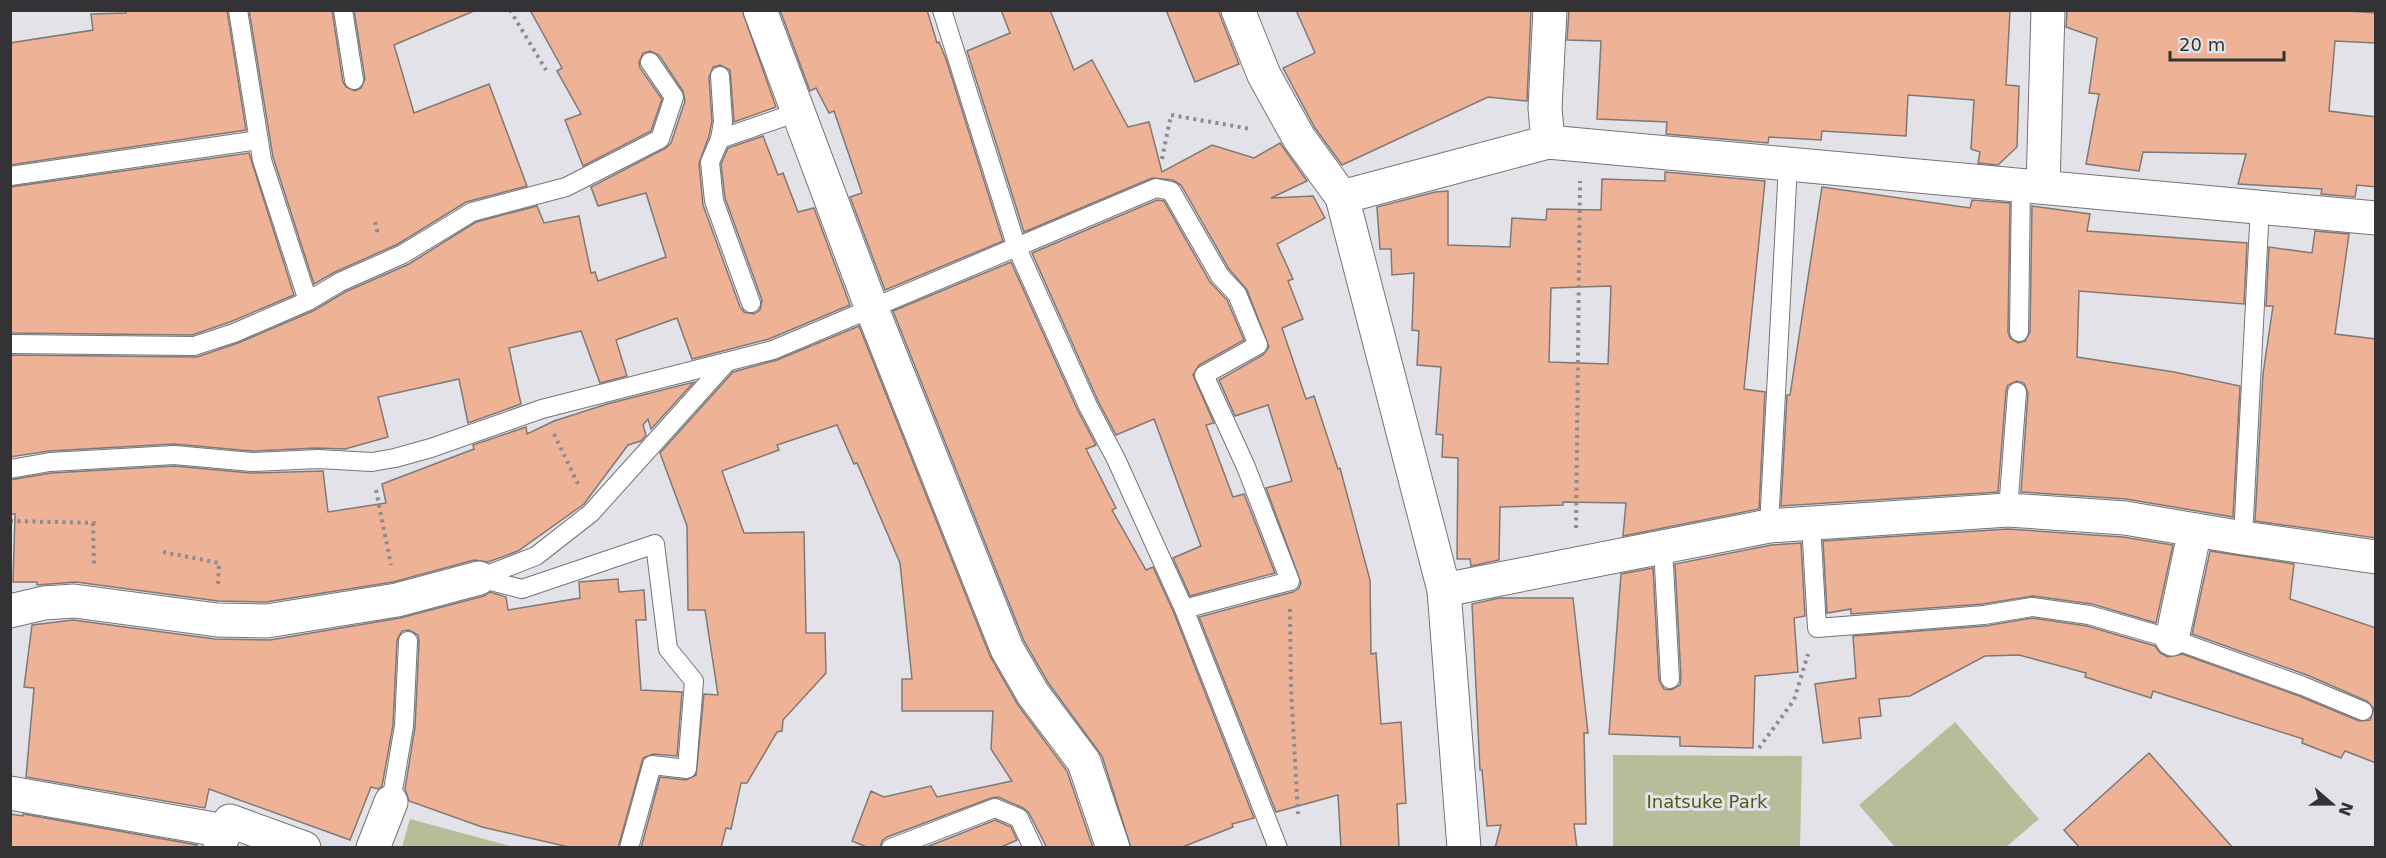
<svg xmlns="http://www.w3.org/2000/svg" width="2386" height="858" font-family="'DejaVu Sans',sans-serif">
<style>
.green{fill:#b7bd98}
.building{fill:#eeb396;stroke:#7f7975;stroke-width:1.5;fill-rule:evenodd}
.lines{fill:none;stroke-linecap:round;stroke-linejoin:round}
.lane-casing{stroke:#757379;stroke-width:20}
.street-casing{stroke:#757379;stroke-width:35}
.path{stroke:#8c8b90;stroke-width:4;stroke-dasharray:3 4.5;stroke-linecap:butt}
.lane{stroke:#fff;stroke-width:18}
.street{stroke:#fff;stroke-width:33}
.labels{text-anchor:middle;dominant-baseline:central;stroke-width:6;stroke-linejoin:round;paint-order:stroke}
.park-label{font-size:18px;fill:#535a18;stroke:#e4e2e9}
</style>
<rect width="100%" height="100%" fill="#e4e2e9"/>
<g class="green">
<path d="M1955 722 2039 819 2006 847H1895L1859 805Z"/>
<path d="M1613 755 1802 756 1800 847H1613Z"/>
<path d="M410 819 514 847H402Z"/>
</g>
<g class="building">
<path d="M126 10H227L246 130 10 165V43L93 30 91 14 126 13Z"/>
<path d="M249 10H332L343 82 346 87 355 91 361 88 365 79 354 10H476L394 45 414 113 489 84 527 186 466 202 398 244 335 272 314 284 273 157Z"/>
<path d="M530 10H742L776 107 734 122 730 70 720 65 713 67 709 77 712 121 709 136 699 163 703 205 740 307 744 312 754 314 760 310 762 300 725 198 721 164 728 148 763 136 778 175 783 173 798 212 814 208 850 305 769 339 692 359 677 318 616 340 627 376 600 383 581 331 509 348 521 404 468 423 459 379 378 397 388 437 345 449 317 448 252 451 174 444 49 451 10 457V355L197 357 238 343 313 311 345 292 409 264 476 222 537 206 544 223 579 216 591 273 595 272 598 281 666 257 646 193 598 206 591 187 666 148 671 143 685 101 683 91 659 55 650 51 643 53 639 62 640 68 662 99 651 131 583 166 565 120 581 114 557 71 562 68Z"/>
<path d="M780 10H927L937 43 939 42 946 59 1003 241 885 290 850 197 862 193 834 111 829 113 816 88 810 91Z"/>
<path d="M1001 10H1050L1074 70 1092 60 1128 127 1149 122 1162 172 1212 145 1254 158 1280 143 1307 181 1271 198 1313 196 1325 218 1277 244 1293 279 1288 281 1303 319 1282 328 1306 399 1314 396 1338 469 1340 468 1370 580 1371 654 1376 653 1381 724 1401 722 1406 803 1397 804 1399 848H1341L1338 795 1276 812 1199 617 1293 592 1299 588 1301 583 1266 488 1292 481 1268 405 1235 416 1219 380 1263 355 1269 347 1247 290 1229 269 1181 185 1173 180 1152 178 1024 232 967 51 1010 33Z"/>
<path d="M1166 10H1218L1239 64 1195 82Z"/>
<path d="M1296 10H1531L1527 101 1488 97 1342 165 1315 128 1283 68 1315 53Z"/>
<path d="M1569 10H2010L2006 85 2019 86 2017 147 1998 165 1978 163 1980 152 1971 149 1974 100 1908 95 1906 136 1822 131 1821 140 1769 137 1768 143 1666 134 1667 122 1597 119 1601 41 1567 40Z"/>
<path d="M2067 10H2333L2376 13V43L2335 41 2329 111 2376 117V187L2357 185 2355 197 2321 194 2322 189 2238 184 2246 154 2143 152 2139 171 2086 164 2099 94 2089 93 2097 38 2066 27Z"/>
<path d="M249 153 294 295 230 322 192 335 10 333V187Z"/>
<path d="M1665 172 1765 181 1744 389 1765 392 1759 509 1623 536 1626 503 1563 502V505L1500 507 1499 560 1471 566 1470 559H1457L1458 458 1442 457 1443 435 1436 434 1441 367 1417 365 1419 331 1412 330 1414 273 1392 275 1391 249H1380L1377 207 1435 192 1448 191V245L1510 247 1512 218 1546 220 1547 209 1601 210 1602 179 1665 181ZM1611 286 1608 364 1549 362 1551 288Z"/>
<path d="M1822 187 1970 208 1972 200 2010 203 2008 332 2010 338 2018 343 2025 341 2030 332 2032 206 2090 214 2087 231 2247 243 2244 304 2079 291 2077 357 2174 372 2240 386 2233 517 2126 499 2021 492 2028 393 2024 383 2017 381 2008 385 2006 391 1998 492 1781 506 1787 395H1790Z"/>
<path d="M1157 200 1164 201 1210 282 1227 300 1244 340 1199 365 1193 375 1214 423 1206 425 1233 497 1244 494 1275 573 1190 596 1173 558 1201 546 1154 419 1116 435 1098 401 1032 253Z"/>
<path d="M2315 231 2349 234 2335 334 2376 339V538L2255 521 2263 374 2273 306H2266L2269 247 2312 253Z"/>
<path d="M1011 262 1078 411 1096 445 1086 449 1116 508 1112 510 1146 570 1153 567 1174 613 1254 818 1232 824 1233 827 1180 848H1131L1102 756 1049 684 1024 641 893 311Z"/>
<path d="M859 326 990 656 1018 705 1067 771 1093 848H1047L1029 813 1023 808 998 797 991 798 887 837 882 841 880 848H869L852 841 871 791 884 797 931 786 937 797 1012 781 991 749 993 711H902V679H912L900 563 857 463 854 464 837 425 777 445 779 450 722 471 744 533 804 532 806 633H825L826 673 783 720 782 731 777 732 747 783H741L731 829 726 828 721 848H641L660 777 686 780 696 775 704 694 718 695 705 610H688L687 526 660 453 733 372 777 360Z"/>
<path d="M694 382 651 429 648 419 643 425 646 435 641 441 628 445 584 504 518 551 488 562 474 560 393 582 266 602 218 601 76 582 37 585V582H13L15 514H10V480L51 473 174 466 251 473 323 471 328 512 386 503 382 484 474 449 473 445 526 427 527 434 554 421 607 404Z"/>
<path d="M2008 529 2123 537 2173 545 2156 623 2092 604 2033 596 1983 604 1851 614V609L1827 613 1823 541Z"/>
<path d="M1801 543 1805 616 1794 618 1798 672 1755 676 1753 748 1680 746V737L1609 734 1621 574 1653 568 1659 680 1664 689 1671 690 1680 685 1681 678 1675 564 1771 545Z"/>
<path d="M2210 551 2294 564 2290 599 2376 628V763L2345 751 2341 758 2302 743 2303 739 2153 691 2151 698 2085 677 2086 673 2019 655 1985 656 1910 696 1879 699 1881 716 1859 718 1861 738 1823 743 1815 684 1856 678 1853 636 1985 626 2032 618 2087 626 2155 646 2160 653 2168 657 2182 654 2299 696 2359 721 2370 720 2374 709 2367 701 2307 675 2192 634Z"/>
<path d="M618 579 619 592 644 590 646 620H636L641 690 682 692 677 756 653 754 643 758 618 848H573L482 827 409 801 405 789 415 727 419 642 418 635 409 630 402 631 397 640 393 725 382 786 378 789 371 787 350 840 209 789 205 808 26 777 34 688 24 687 32 625 73 620 215 639 270 640 400 618 484 596 490 592 506 597 508 610 580 598 579 582Z"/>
<path d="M1499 598H1573L1588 733H1584L1586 824H1574L1577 848H1495L1501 825 1487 826 1482 770H1480L1472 604Z"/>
<path d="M2149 753 2233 848H2080L2064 830Z"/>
<path d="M10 814 23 816V814L197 845V848H10Z"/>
<path d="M995 820 1011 827 1017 840 999 848H924Z"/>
</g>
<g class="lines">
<g class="lane-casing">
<g id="lane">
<path d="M238 10 262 160 308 301"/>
<path d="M343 10 354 80"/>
<path d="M942 10 1017 248 1088 406 1116 459 1184 609 1278 848"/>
<path d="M720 76 723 122 720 139 710 162 714 201 751 303"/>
<path d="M720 139 798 112"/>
<path d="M10 176 258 140"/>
<path d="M2019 332 2021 185"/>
<path d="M10 344 194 346 234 333 308 301 340 282 403 254 472 212 566 187 660 139 674 97 650 62"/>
<path d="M10 469 50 462 174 455 252 462 318 459 372 462 395 458 431 448 542 409 773 350 1156 188 1171 191 1220 276 1237 294 1258 345 1204 375 1246 467 1290 581 1184 609"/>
<path d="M2008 510 2017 392"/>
<path d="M1811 523 1817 628 1984 615 2032 607 2089 615 2172 639 2303 686 2363 711"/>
<path d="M1769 526 1788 165"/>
<path d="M2243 538 2260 206"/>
<path d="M1663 547 1670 679"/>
<path d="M479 578 522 589 655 544 668 649 694 681 687 769 652 765 629 848"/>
<path d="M479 578 536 556 591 513 727 362"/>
<path d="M391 802 404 726 408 641"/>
<path d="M891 848 995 808 1019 818 1033 848"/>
</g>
</g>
<g class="street-casing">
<g id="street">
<path d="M760 10 872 309 1007 649 1033 694 1084 762 1113 848"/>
<path d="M1238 10 1264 75 1299 138 1342 197 1444 590 1464 848"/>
<path d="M1548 142 1545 108 1550 10"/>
<path d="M2043 187 2048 10"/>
<path d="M1342 197 1548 142 2376 218"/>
<path d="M1444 590 1769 526 2008 510 2125 518 2243 538 2376 557"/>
<path d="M10 611 44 603 74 601 217 620 267 621 397 600 479 578"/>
<path d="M2172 639 2195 530"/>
<path d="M10 793 225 831"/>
<path d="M220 843 230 821 304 848"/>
<path d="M373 848 391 802"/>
</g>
</g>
<g class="path">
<path d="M510 10 546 70"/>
<path d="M1162 159 1171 115 1251 129"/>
<path d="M375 222 378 235"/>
<path d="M554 434 578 484"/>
<path d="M376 490 391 565"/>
<path d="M10 521 98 523"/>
<path d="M93 523 94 566"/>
<path d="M1576 528 1580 181"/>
<path d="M163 552 219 563 218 584"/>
<path d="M1290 609 1291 688 1298 814"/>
<path d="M1759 748 1794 700 1808 654"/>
</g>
<use href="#lane" class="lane"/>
<use href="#street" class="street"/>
</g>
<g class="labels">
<g class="park-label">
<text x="1707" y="801">Inatsuke Park</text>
</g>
</g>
<rect width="2386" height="858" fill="none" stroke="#333235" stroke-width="24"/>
<g transform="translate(2332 804) rotate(110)" stroke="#e4e2e9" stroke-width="4.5" paint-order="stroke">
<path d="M0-4.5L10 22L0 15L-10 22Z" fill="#333235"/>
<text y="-9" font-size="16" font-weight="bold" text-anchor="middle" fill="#333235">N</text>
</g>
<path d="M2170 51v9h114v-9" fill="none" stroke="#333235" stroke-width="3"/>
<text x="2179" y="51" font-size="18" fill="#333235" stroke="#e4e2e9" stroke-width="4.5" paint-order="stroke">20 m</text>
</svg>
